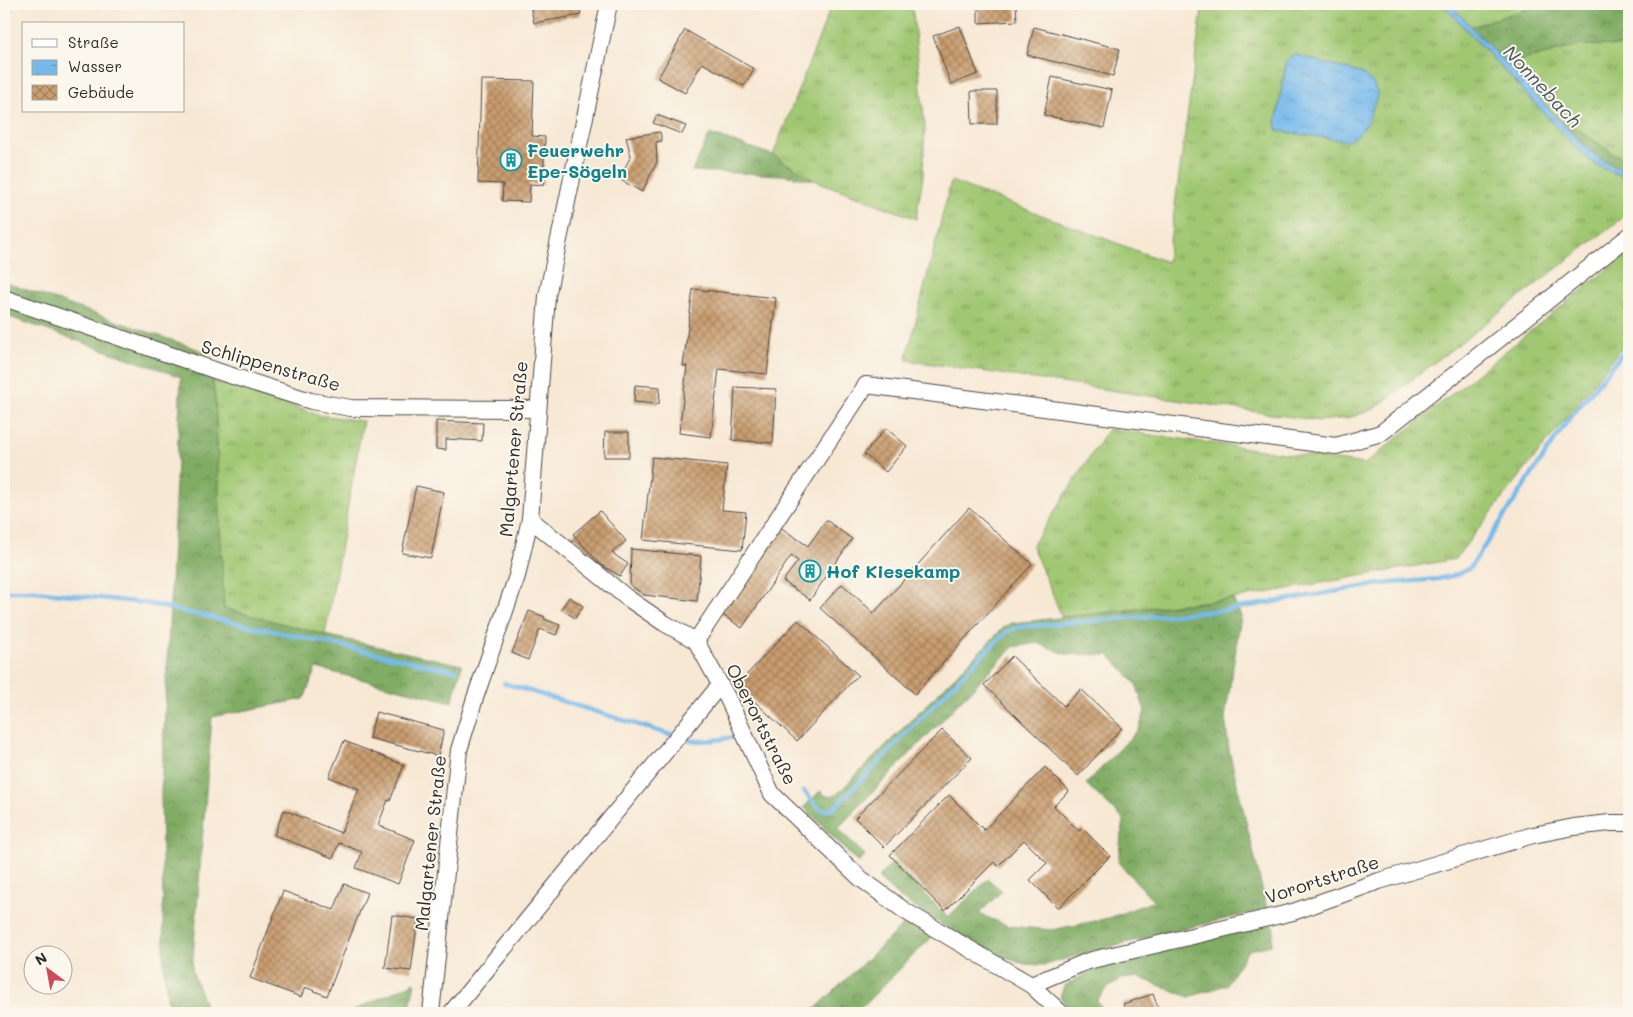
<svg xmlns="http://www.w3.org/2000/svg" width="1633" height="1017" font-family="Mali,sans-serif">
<style>
.grass{fill:url(#grass-tufts);stroke:#66794e;fill-rule:evenodd}
.forest{fill:url(#forest-crowns);stroke:#566c48}
.water{fill:url(#water-ripples);stroke:#50728b}
.lines{fill:none;stroke-linecap:round;stroke-linejoin:round}
.stream{stroke:#76b9eb;stroke-width:4.5}
.building{fill:url(#building-cross-hatch)}
.minor-casing{stroke:#4a4744;stroke-width:18}
.minor{stroke:#fff;stroke-width:16}
.labels{text-anchor:middle;dominant-baseline:central;stroke-width:4;stroke-linejoin:round;paint-order:stroke}
.culture-label{font-size:18px;font-weight:bold;fill:#0d838f;stroke:#fbf7ec;text-anchor:start}
.street-label{font-size:18px;fill:#2b2b2b;stroke:#fbf7ec}
.water-label{font-size:19px;font-style:italic;fill:#425665;stroke:#fbf7ec}
</style>
<defs>
<pattern id="grass-tufts" width="24" height="20" patternUnits="userSpaceOnUse" patternTransform="scale(1.25)"><rect width="24" height="20" fill="#a0c772"/><path d="M3 7l-1-3M5 7V3M7 7l1-3M15 17l-1-3M17 17v-4M19 17l1-3" fill="none" stroke="#83a25e"/></pattern>
<pattern id="forest-crowns" width="20" height="18" patternUnits="userSpaceOnUse" patternTransform="scale(1.25)"><rect width="20" height="18" fill="#80ac64"/><path d="M2 6a3 3 0 1 1 6 0M12 15a3 3 0 1 1 6 0" fill="none" stroke="#698c53"/></pattern>
<pattern id="water-ripples" width="26" height="14" patternUnits="userSpaceOnUse" patternTransform="scale(1.25)"><rect width="26" height="14" fill="#76b9eb"/><path d="M2 4q2-2 4 0t4 0M15 11q2-2 4 0t4 0" fill="none" stroke="#6197bf"/></pattern>
<pattern id="building-cross-hatch" width="8" height="8" patternUnits="userSpaceOnUse" patternTransform="scale(1.25)"><rect width="8" height="8" fill="#c99d6f"/><path d="M0 0l8 8M0 8l8-8" fill="none" stroke="#a3805b"/></pattern>
</defs>
<rect width="100%" height="100%" fill="#fbf7ec"/>
<filter id="ink" filterUnits="userSpaceOnUse"><feTurbulence type="fractalNoise" baseFrequency=".02" numOctaves="2"/><feDisplacementMap in="SourceGraphic" scale="10" xChannelSelector="R" yChannelSelector="G"/><feConvolveMatrix kernelMatrix="1 2 1 2 8 2 1 2 1" color-interpolation-filters="sRGB"/></filter>
<filter id="wash" filterUnits="userSpaceOnUse"><feTurbulence type="fractalNoise" baseFrequency=".0096" numOctaves="4" result="noise"/><feDisplacementMap in="SourceGraphic" scale="20" xChannelSelector="R" yChannelSelector="G"/><feGaussianBlur stdDeviation="1.12" result="paint"/><feColorMatrix in="noise" values="0 0 0 0 0 0 0 0 0 0 0 0 0 0 0 0 0 1.4 0 .05"/><feComposite in="paint" operator="in"/></filter>
<g filter="url(#wash)">
<rect width="100%" height="100%" fill="#f7e8d4"/>
<g class="grass">
<path d="M832 4H912L925 127 923 176 916 219 814 180 773 155Z"/>
<path d="M1182 4H1442L1581 153 1596 165 1629 179V213L1374 409 1348 418 1319 421 906 360 951 181 1167 262 1202 10ZM1297 55 1363 74 1278 131 1276 124 1286 63 1290 57Z"/>
<path d="M1450 4H1542L1471 27Z"/>
<path d="M1582 45 1629 46V160L1614 154 1565 121 1562 124 1506 64Z"/>
<path d="M1629 252V338L1455 559 1238 598 1062 617 1032 546 1108 429 1365 464Z"/>
<path d="M212 380 319 415 363 421 325 635 223 608 215 396Z"/>
</g>
<g class="forest">
<path d="M1542 4H1629V46L1582 45 1506 64 1471 27Z"/>
<path d="M1565 121 1614 154 1629 160V174L1598 157 1562 124Z"/>
<path d="M710 134 773 155 814 180 781 175 692 171Z"/>
<path d="M4 282 206 352 215 396 224 608 325 635 462 665 452 702 316 668 304 699 212 717 192 970 205 1005 174 1013H169L164 970 161 792 181 377 4 315Z"/>
<path d="M1233 599 1241 616 1225 718 1229 750 1267 909 1092 951 1045 965 1025 964 983 951 899 897 878 878 893 862 948 917 988 879 1002 891 979 914 1009 926 1052 930 1109 918 1154 901 1118 862 1123 819 1086 784 1139 729 1145 711 1136 684 1109 655 1066 654 1037 643 1013 647 838 828 865 855 858 863 804 807 820 791 826 796 836 795 1004 627 1012 623Z"/>
<path d="M908 920 934 935 856 1013H811Z"/>
<path d="M1273 923 1274 930 1271 945 1248 950 1226 985 1189 997 1138 977 1121 979 1105 990 1097 1000 1105 1013H1072L1060 997 1064 986 1096 968Z"/>
<path d="M415 982 409 1013H348Z"/>
</g>
<g class="water">
<path d="M1442 4H1450L1582 144 1598 157 1629 174V179L1596 165 1581 153Z"/>
<path d="M1297 55 1363 74 1373 83 1378 94C1370 113 1367 133 1347 141L1278 131 1276 124 1286 63 1290 57Z"/>
</g>
<g class="lines">
<g class="stream">
<path d="M4 591H35L145 603 456 671"/>
<path d="M504 683 674 736"/>
<path d="M682 739C699 743 717 740 735 737"/>
<path d="M804 791C815 803 820 817 836 806L979 658 1008 631 1018 627 1226 610 1380 584 1438 579 1456 575 1470 568 1566 423 1629 345"/>
</g>
</g>
<g id="blocks">
<g class="building">
<path d="M530 4H579L581 15 534 23Z"/>
<path d="M978 4H1016L1017 21 978 23Z"/>
<path d="M960 26 978 74 951 84 933 36Z"/>
<path d="M1034 27 1120 49 1113 76 1027 55Z"/>
<path d="M685 30 754 69 744 86 702 63 685 93 658 78Z"/>
<path d="M1052 77 1112 90 1104 128 1044 115Z"/>
<path d="M481 80 534 81 532 136 545 137 543 185 530 184 529 202 502 201 503 184 478 183Z"/>
<path d="M971 91H997V124H972Z"/>
<path d="M657 115 686 126 682 134 653 123Z"/>
<path d="M660 132 662 141 656 142 657 162 642 192 619 179 631 156 626 137Z"/>
<path d="M693 289 776 298 767 374 719 369 711 437 679 433 687 366H683Z"/>
<path d="M635 385 660 387 659 404 634 402Z"/>
<path d="M735 387 776 389 773 443 732 440Z"/>
<path d="M436 421 483 423 482 441 446 439V450L436 449Z"/>
<path d="M886 428 907 446 886 472 864 454Z"/>
<path d="M605 432H629V457H604Z"/>
<path d="M652 457 727 465 722 510 746 512 742 550 643 540Z"/>
<path d="M416 486 444 492 431 558 402 553Z"/>
<path d="M969 508 1032 564 915 694 820 608 842 584 874 613Z"/>
<path d="M600 511 626 541 612 553 628 564 620 576 600 564 573 534Z"/>
<path d="M826 520 852 539 810 600 783 581 798 561 791 556 742 628 720 613 780 527 808 546Z"/>
<path d="M631 549 701 556 697 601 644 595 630 585Z"/>
<path d="M569 597 583 606 575 618 561 609Z"/>
<path d="M529 611 545 617 544 619 560 625 556 635 540 629 528 660 512 653Z"/>
<path d="M798 620 858 675 797 741 737 685Z"/>
<path d="M1012 656 1064 706 1081 689 1122 728 1078 776 984 685Z"/>
<path d="M376 712 444 730 438 756 369 738Z"/>
<path d="M942 730 972 758 884 847 855 818Z"/>
<path d="M344 741 404 765 390 801 388 800 378 825 415 840 398 884 356 868 362 852 339 843 333 858 274 835 284 810 341 833 359 789 329 777Z"/>
<path d="M1045 767 1069 791 1054 806 1079 831 1082 828 1110 856 1058 908 1030 880 1047 863 1024 840 998 866 994 862 945 911 890 855 949 795 984 830Z"/>
<path d="M344 884 367 893 327 996 305 987 301 997 250 978 283 891 334 910Z"/>
<path d="M392 915 418 919 411 971 385 968Z"/>
<path d="M1153 994 1160 1013H1126L1123 1004Z"/>
</g>
</g>
</g>
<g filter="url(#ink)">
<use href="#blocks" fill-opacity="0" stroke="#4a4744" stroke-width="1"/>
<g class="lines">
<g class="minor-casing">
<g id="minor">
<path d="M4 298 223 373 311 401 351 408 538 409"/>
<path d="M530 519 626 597 664 623 696 641 728 699 772 794 860 878 905 911 1031 985 1061 1013"/>
<path d="M696 641 866 385 1336 446 1381 433 1629 236"/>
<path d="M1031 985 1088 961 1293 912 1379 881 1533 835 1574 827 1610 823H1629"/>
<path d="M431 1013 459 750 475 698 517 576 530 519 547 296 609 4"/>
<path d="M451 1013 720 685"/>
</g>
</g>
<use href="#minor" class="minor"/>
</g>
</g>
<defs>
<g id="building-ring" transform="scale(1.125)"><circle r="9.5" fill="#fbf7ec" stroke="#0f9aa8" stroke-width="1.5"/><path d="M-4-6H4V6H1V3H-1V6H-4ZM-2.5-4.3h1.7v1.8h-1.7ZM.8-4.3h1.7v1.8H.8ZM-2.5-1h1.7V.8h-1.7ZM.8-1h1.7V.8H.8Z" fill="#0f9aa8"/></g>
</defs>
<g fill-rule="evenodd">
<use href="#building-ring" x="511" y="160"/>
<use href="#building-ring" x="810" y="571"/>
</g>
<g class="labels">
<g class="culture-label">
<text x="527" y="150">Feuerwehr<tspan x="527" dy="21">Epe-Sögeln</tspan></text>
<text x="826" y="571">Hof Kiesekamp</text>
</g>
<g class="street-label">
<text transform="translate(271 365) rotate(16)">Schlippenstraße</text>
<text transform="translate(513 449) rotate(-85)">Malgartener Straße</text>
<text transform="translate(762 724) rotate(63)">Oberortstraße</text>
<text transform="translate(430 843) rotate(-84)">Malgartener Straße</text>
<text transform="translate(1322 879) rotate(-18)">Vorortstraße</text>
</g>
<g class="water-label">
<text transform="translate(1543 86) rotate(47)">Nonnebach</text>
</g>
</g>
<rect width="1633" height="1017" fill="none" stroke="#fbf7ec" stroke-width="20"/>
<rect x="22" y="22" width="162" height="90" fill="#fbf7ec" stroke="#a8a59f"/>
<rect x="32" y="39" width="25" height="8" fill="#ffffff" stroke="#a8a59f"/>
<text x="68" y="48" font-size="15" fill="#2b2b2b">Straße</text>
<rect x="32" y="60" width="25" height="15" fill="url(#water-ripples)" stroke="#a8a59f"/>
<text x="68" y="72" font-size="15" fill="#2b2b2b">Wasser</text>
<rect x="32" y="85" width="25" height="15" fill="url(#building-cross-hatch)" stroke="#a8a59f"/>
<text x="68" y="98" font-size="15" fill="#2b2b2b">Gebäude</text>
<g transform="translate(48 970) rotate(328)"><circle r="24" fill="#fbf7ec" stroke="#a8a59f"/>
<path d="M0-4L9 19L0 12L-9 19Z" fill="#d1495b"/>
<text y="-8" font-size="14" font-weight="bold" text-anchor="middle" fill="#2b2b2b">N</text>
</g>
</svg>
